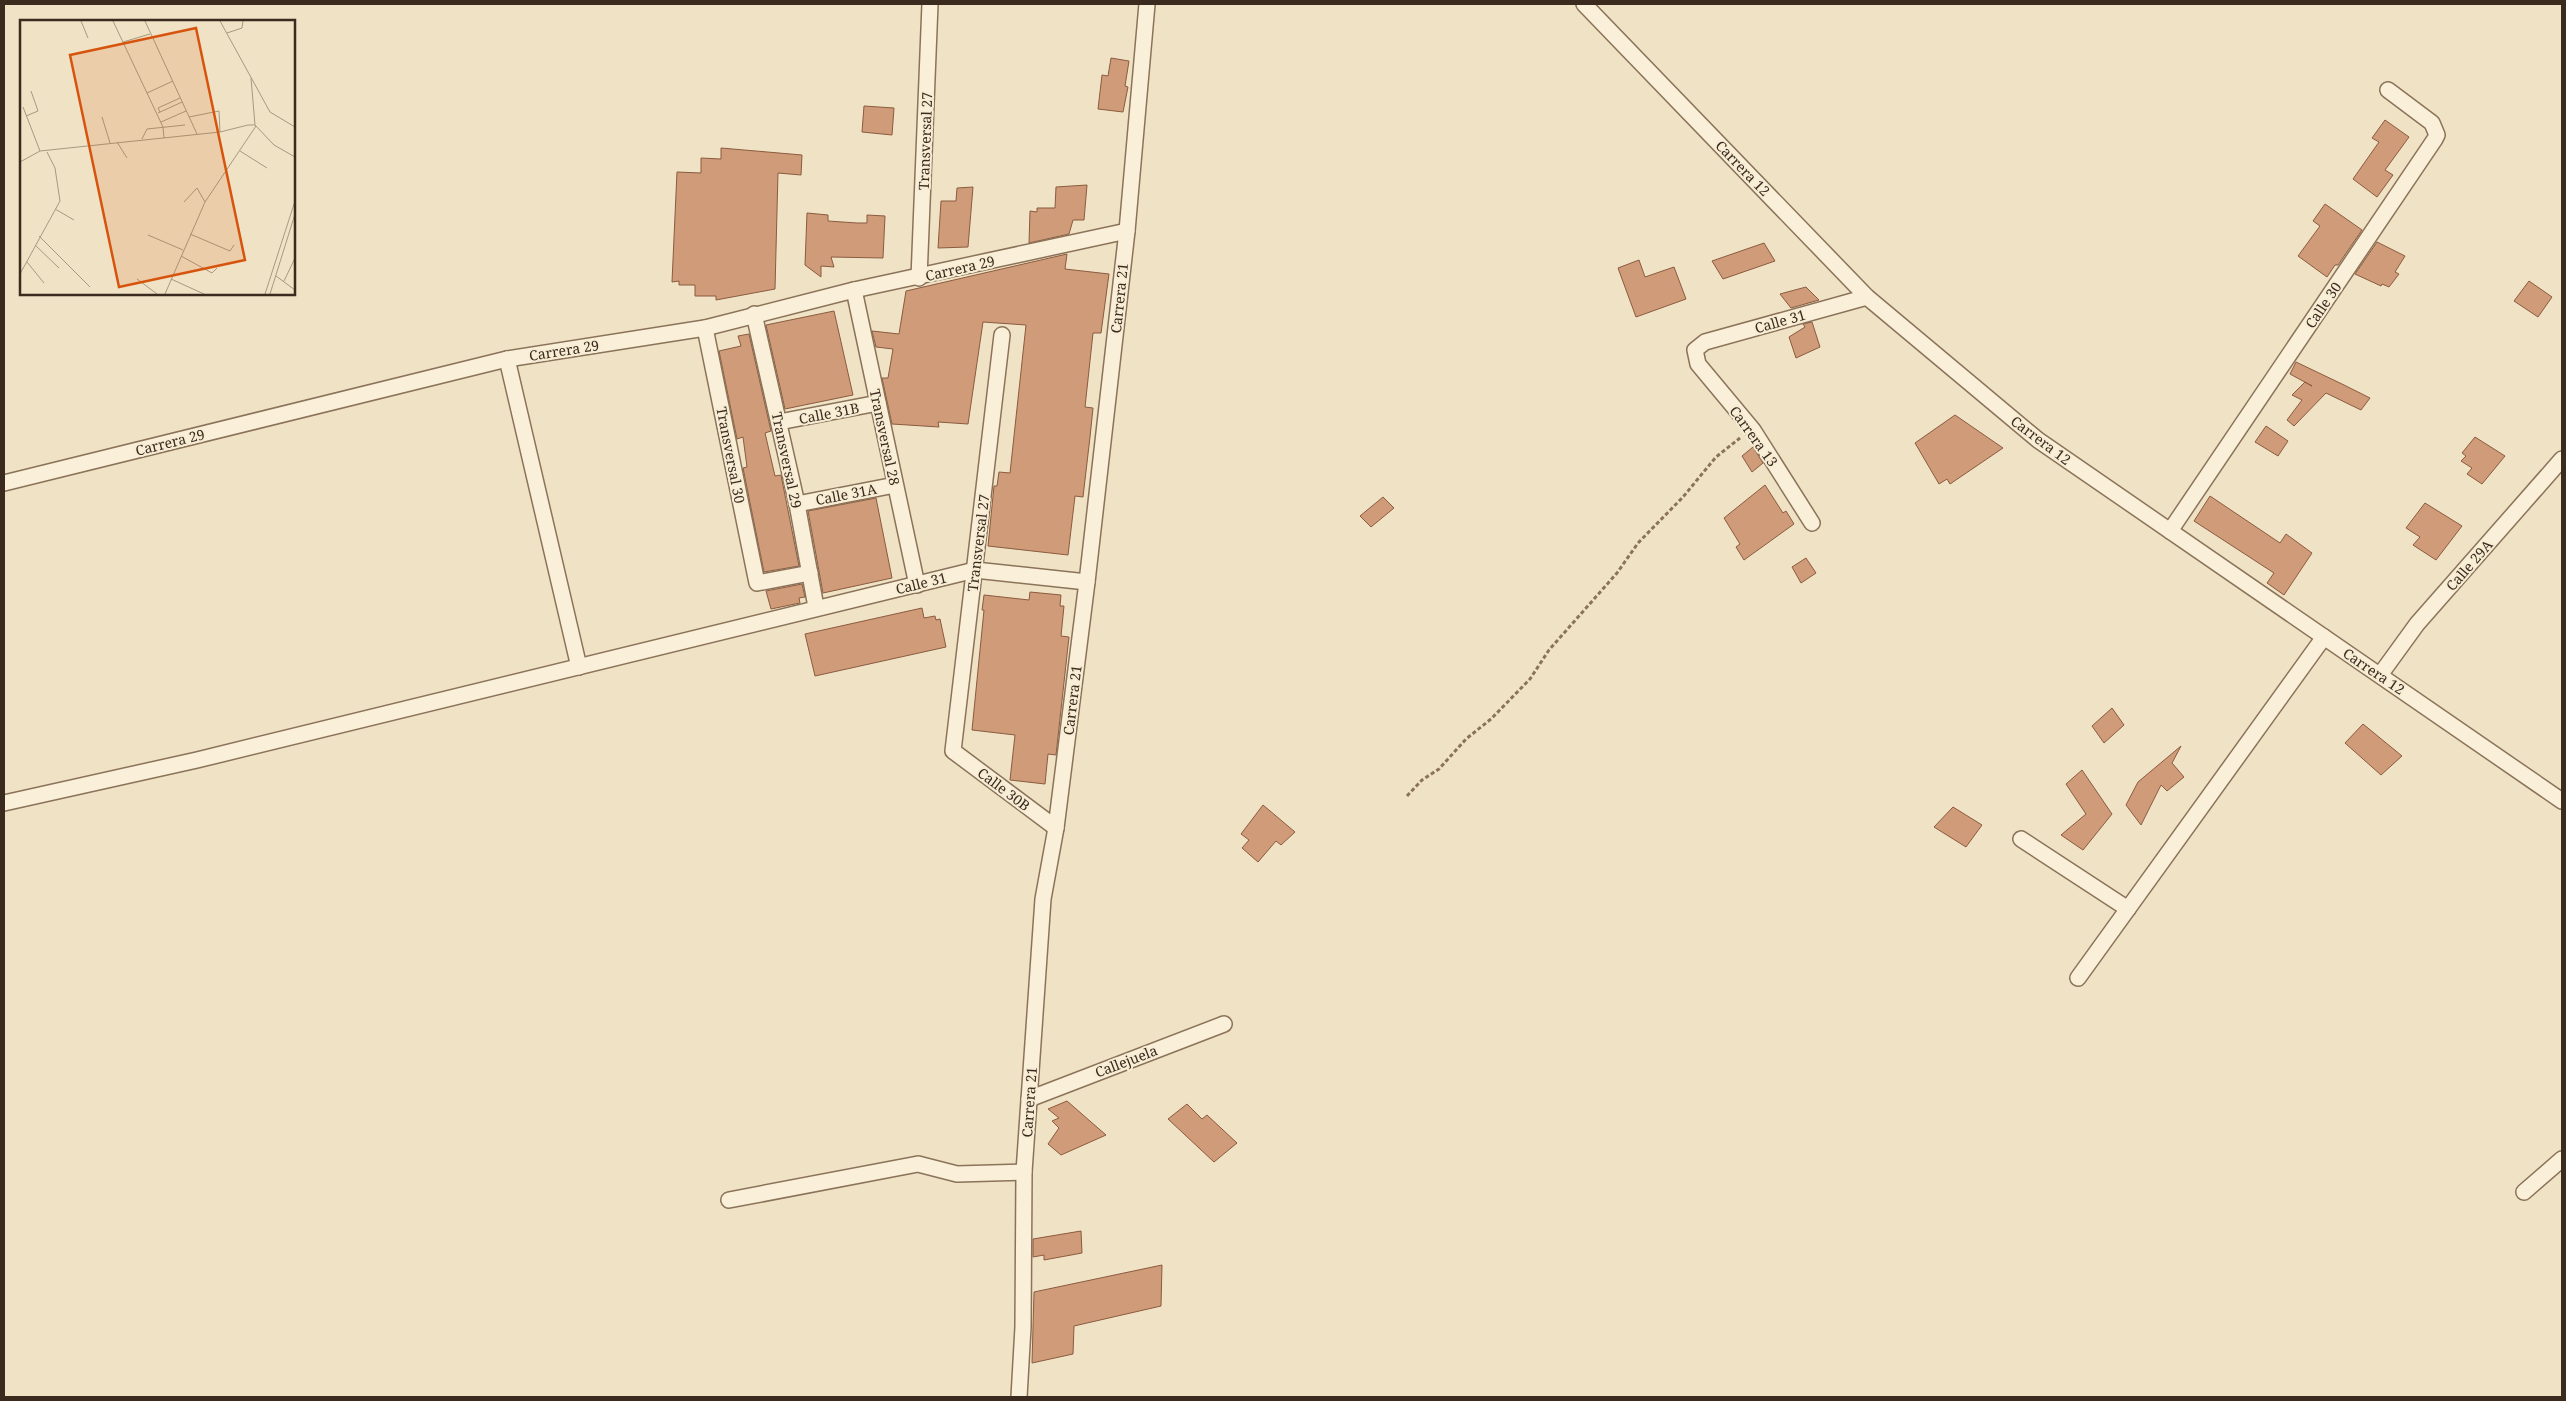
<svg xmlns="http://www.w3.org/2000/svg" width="2566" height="1401" font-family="'Noto Serif',serif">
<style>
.building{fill:#cf9b79;stroke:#8b5b3f}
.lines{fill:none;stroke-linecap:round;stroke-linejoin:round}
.minor-casing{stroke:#8b735a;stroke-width:18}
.path{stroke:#8b735a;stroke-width:3;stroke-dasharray:4 2.5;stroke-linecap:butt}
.minor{stroke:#faefd8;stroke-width:15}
.labels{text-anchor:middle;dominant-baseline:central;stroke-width:4;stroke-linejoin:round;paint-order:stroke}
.street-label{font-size:14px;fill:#3b2b1e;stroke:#f7ecd4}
.inset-road{fill:none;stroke:#a79982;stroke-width:1}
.view{fill:#d7540e;fill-opacity:0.15;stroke:#d7540e;stroke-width:2.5}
.inset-edge{fill:none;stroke:#3b2b1e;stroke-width:2.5}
</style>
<rect width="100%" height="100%" fill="#efe2c5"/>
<g class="building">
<path d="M1111 58 1129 61 1125 86 1128 87 1123 112 1098 109 1102 75 1108 76Z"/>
<path d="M864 106 894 108 892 135 862 132Z"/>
<path d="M2385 120 2409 137 2385 170 2393 175 2377 197 2353 179 2379 142 2372 138Z"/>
<path d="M721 148 802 155 801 175 778 173 775 289 716 300V296H695V285H679V281L672 282 677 172 701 173V158L721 159Z"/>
<path d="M1087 185 1084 220H1073L1069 234 1029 243 1030 211 1037 212V208H1055L1056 187Z"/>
<path d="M973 187 968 247 938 248 941 201H956L957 188Z"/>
<path d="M2325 204 2362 230 2338 265H2335L2327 277 2298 256 2320 226 2313 221Z"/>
<path d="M807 213 828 215V221L857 223H867V215L885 216 883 258 831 257 834 267 821 266V277L805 265Z"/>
<path d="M2377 242 2405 256 2395 272 2399 274 2389 287 2382 284 2381 286 2355 274Z"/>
<path d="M1764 243 1775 261 1723 279 1712 261Z"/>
<path d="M1067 254 1065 269 1109 274 1101 333H1093L1085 407 1093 408 1090 437 1083 497 1075 496 1068 555 988 546 994 486H997L999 472 1010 473 1026 325 983 322 968 424 938 422 939 427 892 424 882 378H888L893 349 876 347 872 331 899 334 906 291Z"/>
<path d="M1639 260 1645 277 1674 267 1686 299 1636 317 1618 268Z"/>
<path d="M2529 281 2552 297 2538 317 2514 301Z"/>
<path d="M1806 287 1819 300 1791 308 1780 294Z"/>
<path d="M834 311 853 395 785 409 766 325Z"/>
<path d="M1812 322 1820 347 1796 358 1789 337 1805 327 1803 324Z"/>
<path d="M749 334 771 431 765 433 775 476 781 475 799 566 764 572 743 468 747 467 743 437 737 439 719 351 741 346 738 336Z"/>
<path d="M2296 362 2342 384 2370 398 2361 410 2326 393 2294 426 2287 420 2302 400 2292 395 2305 382 2312 386 2290 374Z"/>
<path d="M1955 415 2003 448 1950 484 1947 479 1939 484 1915 443Z"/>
<path d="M2266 426 2288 441 2278 456 2255 442Z"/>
<path d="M2475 437 2505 456 2482 484 2467 474 2472 468 2461 461 2466 456 2462 453Z"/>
<path d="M1753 447 1763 463 1752 472 1742 456Z"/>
<path d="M1765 485 1783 513 1786 511 1794 524 1744 560 1736 547 1740 544 1724 518Z"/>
<path d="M2210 496 2280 543 2286 534 2312 553 2284 595 2267 583 2274 573 2194 521Z"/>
<path d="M1383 497 1394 508 1371 527 1360 516Z"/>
<path d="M876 498 892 578 823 593 808 511Z"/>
<path d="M2425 503 2462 526 2436 560 2413 545 2420 537 2406 528Z"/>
<path d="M1806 558 1816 573 1801 583 1792 567Z"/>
<path d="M802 584 805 597 799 598 800 603 771 609 766 591Z"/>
<path d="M1030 592 1061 595 1060 606H1064L1061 636 1069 637 1056 755 1048 754 1045 784 1010 780 1015 735 972 730 984 610H982L984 595 1029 600Z"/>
<path d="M922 608 924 618 935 616 936 620 940 619 946 647 815 676 805 634Z"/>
<path d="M2112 708 2124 725 2104 743 2092 726Z"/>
<path d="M2363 724 2402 756 2381 775 2345 743Z"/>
<path d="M2181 746 2172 763 2184 777 2167 791 2161 785 2141 825 2126 805 2138 782Z"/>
<path d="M2082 770 2112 814 2083 850 2061 835 2086 814 2066 784Z"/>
<path d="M1263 805 1295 832 1281 845 1276 841 1258 862 1242 848 1249 840 1241 834Z"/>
<path d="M1953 807 1982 825 1966 847 1934 827Z"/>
<path d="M1067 1101 1106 1135 1061 1155 1048 1144 1059 1128 1052 1121 1059 1118 1048 1109Z"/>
<path d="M1187 1104 1202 1119 1207 1115 1237 1143 1214 1162 1168 1119Z"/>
<path d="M1081 1231 1082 1253 1044 1260V1255L1033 1257V1239Z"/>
<path d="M1162 1265 1161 1306 1074 1326 1073 1354 1032 1363 1034 1292Z"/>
</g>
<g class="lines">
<g class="minor-casing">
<g id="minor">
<path d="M1584 4 1867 297 2038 440 2562 801"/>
<path d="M919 278 930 4"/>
<path d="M854 290 917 585"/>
<path d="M754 314 797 504 816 607"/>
<path d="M705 328 757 583 810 573"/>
<path d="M1002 335 953 751 1056 828"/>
<path d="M507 359 579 667"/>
<path d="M779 422 878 403"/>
<path d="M4 483 507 359 705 328 854 290 1127 231"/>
<path d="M797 504 895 485"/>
<path d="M1812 523 1753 430 1698 364 1695 350 1705 342 1867 297"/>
<path d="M2170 531 2435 139 2437 135 2432 123 2388 90"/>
<path d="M2380 675 2417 624 2562 459"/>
<path d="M4 803 197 760 975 570 1087 582"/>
<path d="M2021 839 2128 909"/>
<path d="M2078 978 2324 637"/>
<path d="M1029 1099 1224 1024"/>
<path d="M2524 1192 2562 1159"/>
<path d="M729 1200 918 1164 957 1174 1024 1172"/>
<path d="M1019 1397 1023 1327 1024 1172 1043 899 1056 828 1087 582 1127 231 1147 4"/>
</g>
</g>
<path class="path" d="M1407 796 1422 780 1439 769 1466 739 1491 719 1530 679 1549 650 1617 573 1638 543 1683 497 1716 457 1740 438"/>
<use href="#minor" class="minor"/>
</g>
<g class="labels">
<g class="street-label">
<text transform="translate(925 141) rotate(-88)">Transversal 27</text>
<text transform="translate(1743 168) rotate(46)">Carrera 12</text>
<text transform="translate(960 268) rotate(-13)">Carrera 29</text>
<text transform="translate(1119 298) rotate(-84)">Carrera 21</text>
<text transform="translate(2323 305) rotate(-56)">Calle 30</text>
<text transform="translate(1780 321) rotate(-16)">Calle 31</text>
<text transform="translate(564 350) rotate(-9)">Carrera 29</text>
<text transform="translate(829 413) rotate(-11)">Calle 31B</text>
<text transform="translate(1754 436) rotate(54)">Carrera 13</text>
<text transform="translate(885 437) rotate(78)">Transversal 28</text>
<text transform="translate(2041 440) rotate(37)">Carrera 12</text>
<text transform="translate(170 442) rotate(-14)">Carrera 29</text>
<text transform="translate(731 455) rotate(79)">Transversal 30</text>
<text transform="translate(787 460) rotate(78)">Transversal 29</text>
<text transform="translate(846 494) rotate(-11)">Calle 31A</text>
<text transform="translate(978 543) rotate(-83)">Transversal 27</text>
<text transform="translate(2469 565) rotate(-49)">Calle 29A</text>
<text transform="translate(921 583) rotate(-14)">Calle 31</text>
<text transform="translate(2374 671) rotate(34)">Carrera 12</text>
<text transform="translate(1072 700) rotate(-83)">Carrera 21</text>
<text transform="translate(1004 789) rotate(37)">Calle 30B</text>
<text transform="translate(1126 1061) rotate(-21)">Callejuela</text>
<text transform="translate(1029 1102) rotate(-86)">Carrera 21</text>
</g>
</g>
<g transform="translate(20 20)">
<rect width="275" height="275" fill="#efe2c5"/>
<path class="inset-road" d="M61 1 68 18M93 1 143 107 144 118M125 1 177 114M200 1 250 92 275 107M207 13 222 8 223 1M103 22 130 14M231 58 235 105M127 73 153 61M3 87 20 131M140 92 138 88 160 78M138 93 162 82M6 96 18 91 11 71M82 97 90 123M169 97 199 91 200 112M141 102 166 91M122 119 127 109 165 105M97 122 107 138M220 131 247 148M0 142 20 131 200 112 228 105H235L254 125 275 137M164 182 177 168 185 182M35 189 54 200M170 214 210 231 214 225M128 215 163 230M19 216 70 267M15 225 39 248M161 236 192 253 197 248M7 242 24 263M0 254 40 181 35 148 27 132M256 256 275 270M117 259 137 274M151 259 184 274M264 261 275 238M145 274 185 182 236 106M245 274 275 181M250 274 275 194"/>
<path class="view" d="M176 8 225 240 99 267 50 35Z"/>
<rect width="275" height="275" class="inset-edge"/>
</g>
<rect width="2566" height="1401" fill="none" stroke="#3b2b1e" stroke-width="10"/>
</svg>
